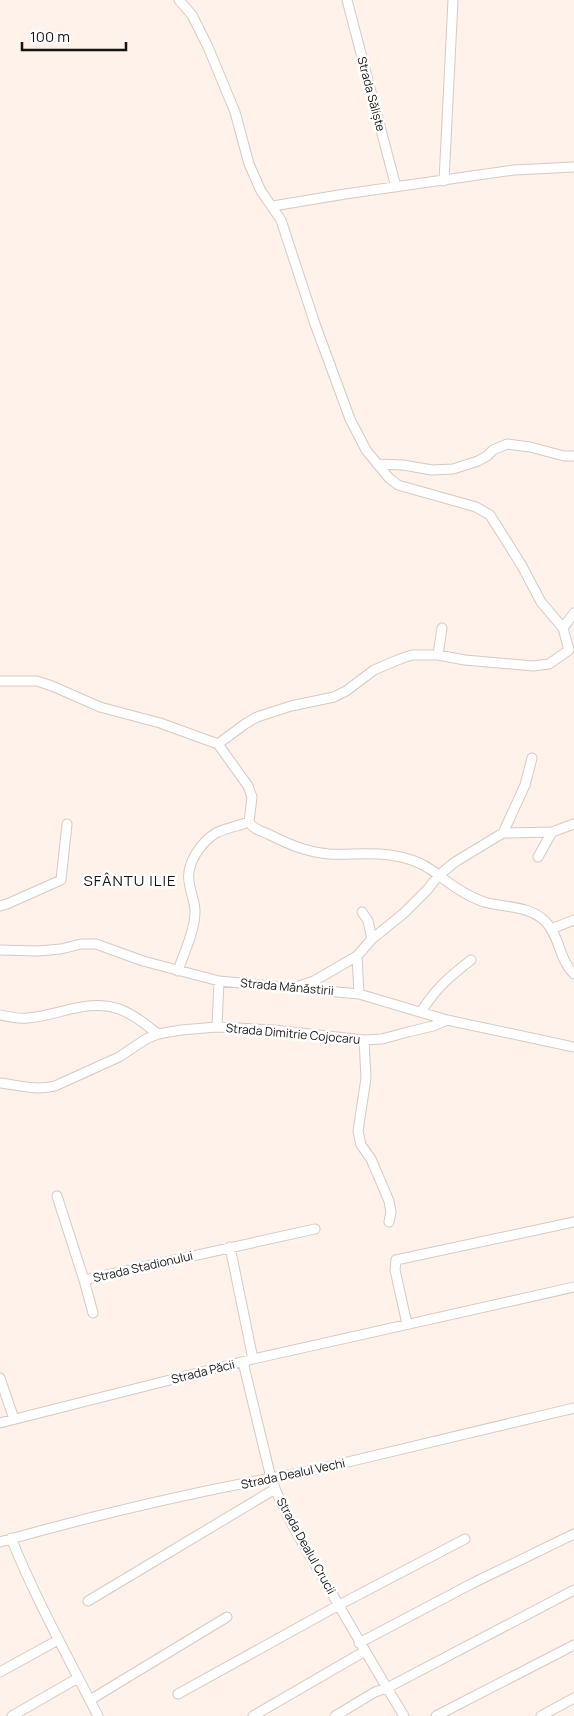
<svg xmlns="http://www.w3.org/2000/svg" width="574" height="1716" font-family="Manrope,sans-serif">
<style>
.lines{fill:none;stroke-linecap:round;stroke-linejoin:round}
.minor-casing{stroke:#d5cac3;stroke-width:11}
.minor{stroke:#fff;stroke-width:9}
.labels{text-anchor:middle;stroke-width:5;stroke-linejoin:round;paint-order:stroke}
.street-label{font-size:12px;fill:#161310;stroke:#fff}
.quarter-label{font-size:15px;letter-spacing:1px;fill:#161310;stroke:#fff}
</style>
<rect width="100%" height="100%" fill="#fef2ea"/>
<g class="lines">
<!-- minor casing -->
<g class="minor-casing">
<path id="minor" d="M179,0L192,15L208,47L235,112L249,164L261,191L281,220L315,324L350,419L366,450L389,478L398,485L476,507L490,515L522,566L541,602L563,628
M347,0L396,187
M444,181L453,0
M273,206L345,194L514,170L574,167
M377,464L403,465L432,470L453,469L478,461L487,456L493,450L507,444L530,447L564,456H574
M569,650L563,628L574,613
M438,655L442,628
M0,681H37L52,686L100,707L160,723L218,744L248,786L252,797L249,822
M218,744L245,724L257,717L291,706L334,697L346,691L374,670L400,659L412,655H438L465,660L533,666L549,664L569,650
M503,833L525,785L532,758
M538,857L552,832
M0,906L7,904L61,880L67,824
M362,912L368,921L372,939
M551,929L574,920
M0,950L38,951L61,949L81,944H96L143,961L219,981L359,994L447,1020L574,1047
M357,956L359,994
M178,971C184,952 195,931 195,911C195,901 190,892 189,881C186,864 201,842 216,833C226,828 238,826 249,822C253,829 261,831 268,834C288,844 306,852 329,854C349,855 370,852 390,855C404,857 421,862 433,871C449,883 464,895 484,902C505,908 528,905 545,921C560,936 559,960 574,974
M299,986L314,981L357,956L372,939L404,913L428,889L438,876L455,862L503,833L552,832L574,824
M421,1012C436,988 449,977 471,960
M0,1015C9,1017 18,1019 27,1018C58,1016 87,998 119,1009C134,1014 146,1025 158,1034
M217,1027L219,981
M364,1040L366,1078L358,1131L361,1145L371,1159L389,1201L391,1212L389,1222
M0,1083C18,1085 37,1091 55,1086L119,1057L146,1039L158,1034L181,1030L217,1027L274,1030L364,1040L382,1039L408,1032L433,1026L447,1020
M57,1196L84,1280L93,1313
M230,1247L253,1359
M84,1280L315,1229
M407,1324L395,1270L396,1260L574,1222
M243,1362L271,1478C284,1514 305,1547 324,1580C351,1626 376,1671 404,1716
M0,1378L14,1419
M0,1423L253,1359L574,1287
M11,1538C36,1600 68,1657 98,1716
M0,1542C102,1513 206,1489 310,1471L574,1408
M88,1601L275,1489
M359,1643L473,1583L574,1534
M0,1672L58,1640
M178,1694L339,1605L465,1539
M90,1700L227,1617
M12,1716L78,1678
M253,1716L365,1651
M335,1716L375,1692L387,1688L574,1590
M436,1716L574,1645
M541,1716L574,1698"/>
</g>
<!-- minor -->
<use href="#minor" class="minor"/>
</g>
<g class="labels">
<!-- street labels -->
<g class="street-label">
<text transform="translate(371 94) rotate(75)" y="4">Strada Săliște</text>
<text transform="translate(287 987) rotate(5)" y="4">Strada Mănăstirii</text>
<text transform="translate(293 1034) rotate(5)" y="4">Strada Dimitrie Cojocaru</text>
<text transform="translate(143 1267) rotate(-13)" y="4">Strada Stadionului</text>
<text transform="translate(203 1372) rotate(-14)" y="4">Strada Păcii</text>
<text transform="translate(293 1474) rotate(-12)" y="4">Strada Dealul Vechi</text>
<text transform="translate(306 1546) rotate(61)" y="4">Strada Dealul Crucii</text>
</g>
<!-- quarter labels -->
<g class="quarter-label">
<text x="130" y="886">SFÂNTU ILIE</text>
</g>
</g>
<!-- scale -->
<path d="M22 42v8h104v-8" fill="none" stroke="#161310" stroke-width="2.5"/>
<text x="30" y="42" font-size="15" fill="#161310" stroke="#ffffff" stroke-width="4" paint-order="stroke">100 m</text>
</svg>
